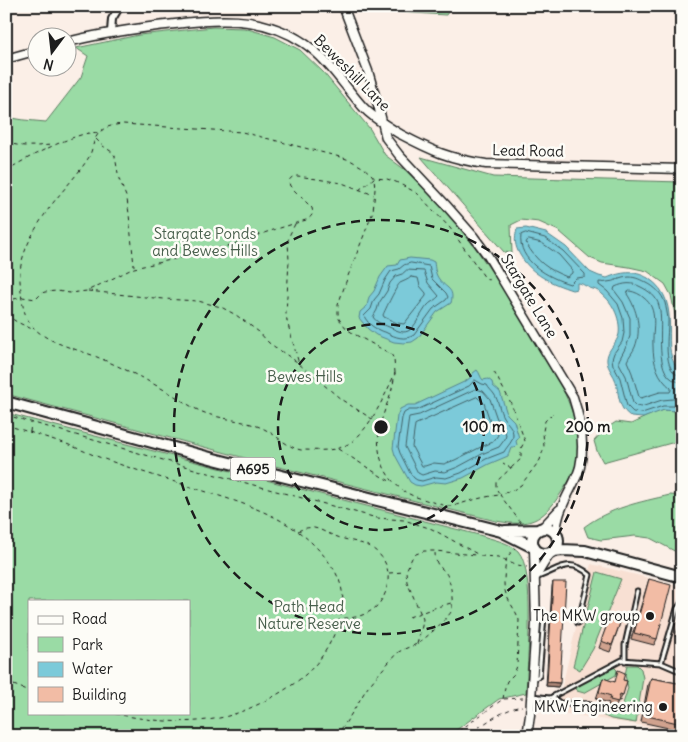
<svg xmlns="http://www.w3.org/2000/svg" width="688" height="742" font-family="Delius,sans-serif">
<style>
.built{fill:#f8e0d3}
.green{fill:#9adba5;stroke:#5b7c60;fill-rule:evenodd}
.water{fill:#7ccad9;stroke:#56848d}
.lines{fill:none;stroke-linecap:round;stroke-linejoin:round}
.shore{stroke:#426268;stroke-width:1}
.service-casing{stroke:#1c1c1c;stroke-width:7}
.minor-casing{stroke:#1c1c1c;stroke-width:10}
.tertiary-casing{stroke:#1c1c1c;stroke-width:11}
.primary-casing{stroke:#1c1c1c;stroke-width:14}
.path{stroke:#1c1c1c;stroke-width:1;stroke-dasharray:4 4;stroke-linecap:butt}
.service{stroke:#fdfcf7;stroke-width:3}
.minor{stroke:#fdfcf7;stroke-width:6}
.tertiary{stroke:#fdfcf7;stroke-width:8}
.primary{stroke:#fdfcf7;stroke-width:10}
.wall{fill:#d0a28e;stroke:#1c1c1c}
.shaded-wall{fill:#a98474;stroke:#1c1c1c}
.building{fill:#f2bca5;stroke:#1c1c1c}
.ring{fill:none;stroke:#1c1c1c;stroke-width:2.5;stroke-dasharray:9 6}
.poi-dot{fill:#1c1c1c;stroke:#fdfcf7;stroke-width:2}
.labels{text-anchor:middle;stroke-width:5;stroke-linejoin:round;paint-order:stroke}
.shield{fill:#fdfcf7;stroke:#605f5e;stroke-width:1}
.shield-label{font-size:14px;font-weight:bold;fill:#1c1c1c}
.street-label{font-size:15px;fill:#1c1c1c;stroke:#fdfcf7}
.park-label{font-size:15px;fill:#485f4c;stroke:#fdfcf7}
.poi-label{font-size:15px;fill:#1c1c1c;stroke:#fdfcf7;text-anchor:end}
.centre{fill:#1c1c1c;stroke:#fdfcf7;stroke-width:2.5}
.ring-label{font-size:15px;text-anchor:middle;font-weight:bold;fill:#1c1c1c;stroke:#fdfcf7;stroke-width:5;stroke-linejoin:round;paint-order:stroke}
</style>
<rect width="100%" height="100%" fill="#fbefe7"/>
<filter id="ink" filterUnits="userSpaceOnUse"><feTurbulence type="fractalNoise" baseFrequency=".02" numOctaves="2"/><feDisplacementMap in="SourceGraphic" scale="10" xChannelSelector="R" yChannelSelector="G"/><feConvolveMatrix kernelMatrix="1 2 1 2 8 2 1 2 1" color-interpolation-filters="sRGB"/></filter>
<g filter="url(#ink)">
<!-- built -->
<path class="built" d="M591,564L682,586V735L638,725L556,712Z"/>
<!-- green -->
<path class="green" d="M369,6H452L446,15L398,12Z
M213,27L244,28L275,37L300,50L323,72L370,129L385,155L404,169L429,193L448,214L475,247L505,292L563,390C575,414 584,447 573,473C570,480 565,487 561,493C542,522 529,527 496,521L271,465L6,394V117L24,120L46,122L81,77L88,56L76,48L139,35Z
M421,157L493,177L682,182V348L671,295L665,284L647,271L629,267L602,263L590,258L559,231L539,222L521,220L511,225L512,253L504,252Z
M682,408V440L603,462L597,451L594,441L604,430L616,422L631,424L654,413L664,410L676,411Z
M6,413L479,535C491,539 509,542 518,551C536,571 527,665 526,693L499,699L448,736H6ZM29,601H189V713H29Z
M670,495L682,496V555L650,538L635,536L601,540L588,537L584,527C609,508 640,502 670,495Z
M597,572L621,579L593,649L580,670L573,666Z
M627,665H637L641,669L643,678L636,723L611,719L600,714L622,707L628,688L625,675Z
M613,666L617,670L616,675L584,693L577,691L576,686Z"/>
<!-- water -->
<path class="water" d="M526,228L546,233L566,247L590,272L599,276L607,278C621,272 634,270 648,278C688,304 654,352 682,372L681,384L682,408L676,411L664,410L643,418L631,417C629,415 625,412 623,409C618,401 618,388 615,379C612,372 606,366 607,358C608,349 617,343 619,334C621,318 612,300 598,291C595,289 591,289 588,287C583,285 582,283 577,283V289L572,290C551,283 532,275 520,255C515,246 514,240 517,229Z
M410,258L430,260L434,262C435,268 435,274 439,279C446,289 455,288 451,303L437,312L418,338L412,342L404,343L394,342L376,335L368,329L359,318L360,312L367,306L369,297L374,291L380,277L388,266L397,265L400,260Z
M477,370C480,373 480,377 483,380L488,379L492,382L493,386L500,392L507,414L514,421L519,438L516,441L517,445L514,448H511L508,456L489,464L463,478L446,483L436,482L421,486L415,485L410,482L406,475L395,455L393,448L397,416L400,409L408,405H415L466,381L471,377L473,373Z"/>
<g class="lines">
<!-- shore -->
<path class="shore" d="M526,233L545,238L563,251L585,274V277L576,278L570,284C549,278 517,261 521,235Z
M529,240L542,243L559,255L572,270V273L567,277C547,269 537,262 526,243L527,241Z
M411,263L429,266L432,279L446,293L448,297L446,300L433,309L414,335C405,341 395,337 387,333C384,331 382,332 379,330C372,327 367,322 364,316L371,309L374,300L379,294L385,280L391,271L399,269L404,265Z
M407,270L424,271L428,283L439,296C436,300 430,302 427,306C422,312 414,329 408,331C402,334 394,329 389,327C382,324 377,323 373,317L377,310L379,303L387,291L390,283L396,276L402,274Z
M411,277L418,278L420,286L426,293V296L404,324L397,323L384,317L383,315C385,310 397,285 400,283C404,281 408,280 411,277Z
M630,291C635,292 640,294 644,298C659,309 652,330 653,346C653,363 658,378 671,388V390L670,392H660L641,398L639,397L632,373L627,361C629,356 633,352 635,347C642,329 637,309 627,294L628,292Z
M682,376C660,374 669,331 668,318C667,313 666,307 665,303C662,294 655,287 647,283C641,280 636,277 629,277C621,277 614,282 607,282C604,283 602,282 599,282V285L607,291L618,304L623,318L624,333L622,342L614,353L612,359L613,365L620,378L627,406L633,412L642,413L663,406H675L682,404
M475,380L482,384L487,385C489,389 492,391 494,394C499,401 499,410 503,417C507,423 513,427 513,435C513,442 507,446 504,452L486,459L461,473L446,478L436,477L422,481L417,480L414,478L410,473L400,453L398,447L402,418L404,413L409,410H417L469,386Z
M682,382C650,381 665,325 659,306C657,297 649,291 641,287C632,282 624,283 615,287L614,290L623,302L630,318V336L627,345L619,360V363L626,376L633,403L636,406L641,407L662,400L673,399L682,398
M476,389L483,391L490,399L497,419L504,428L506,435L505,439L499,447L484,453L458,467L445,472L435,471L422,475L418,473L405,447L409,417L419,415Z
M477,397L484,403L490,421L497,431L498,435L493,442L481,447L455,460L444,464L434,463L425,466H422L412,447L415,425Z"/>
<!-- service casing -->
<g class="service-casing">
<path id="service" d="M538,577C560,569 569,557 590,575L578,623
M625,661V645L637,591
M661,663L677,609L682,602
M533,679L539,676L544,617L538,612
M531,696L550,698L622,660L661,663L682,672
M552,697L560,703L589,704"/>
</g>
<!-- minor casing -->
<g class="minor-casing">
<path id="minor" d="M111,32L112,19L120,6"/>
</g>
<!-- tertiary casing -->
<g class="tertiary-casing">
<path id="tertiary" d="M343,6L368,71L379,109L386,138L399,155L445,204L474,237L488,256L573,397C580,418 585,444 580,467C576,482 566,495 561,510C558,517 557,525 555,533
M68,42C97,34 127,30 157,26C209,20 258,12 304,43C329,60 344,86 363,107C374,119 387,126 400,134C432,151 450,159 486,164L682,169
M6,59L38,50
M542,528L559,510
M535,578L544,563L550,554
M527,736L530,715L536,623L534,549"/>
</g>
<!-- primary casing -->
<g class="primary-casing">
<path id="primary" d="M6,402L214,459L501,531L533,547
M532 541a13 13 0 1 1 26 0a13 13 0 1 1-26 0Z
M505,531L538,530
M554,551L562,550L585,551L682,577"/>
</g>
<!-- path -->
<path class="path" d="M96,139L103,146L112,152L115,156L119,179L127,199L129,214L134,266
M6,142C22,148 36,146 52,145
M6,162L10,167
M6,171C20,161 83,128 98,133
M359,190L374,178L387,179L396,182L417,193L450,228L485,278L488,280L493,279
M295,224L290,234L288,241L289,261L286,314L287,321L299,364L342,400L380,424
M88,291L164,299L198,301L221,307L236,315L259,332L269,343L297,362
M6,301L22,297L36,299L42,293L45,292L57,291L70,293L87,291L134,268L198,254L231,245L267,232L306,220C311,217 314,215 312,208L290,186C287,179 292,176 298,176L342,183L374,195
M6,315L17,322L34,330
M494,372L510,401L525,441L521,448V459L511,468
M395,373L394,359L391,354L354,334L347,329L339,319L338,313V305L348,276L373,212L375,189L374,178L372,175L364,168L350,160L340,157L242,132L123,124C114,125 105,126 99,133C93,139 93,149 89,157C81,170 71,181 61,193C45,212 26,240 21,265C19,274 20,282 21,291C22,301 23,311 28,320C40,342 75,348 97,357C121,367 145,379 168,392C179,398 189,406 200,411C220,420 242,419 262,428C276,434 286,447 301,450C315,450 331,452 344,446C366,438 386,394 395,373C394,379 393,386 391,392C387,405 381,418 379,432C375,463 392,492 423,499C429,501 447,507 452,506C456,506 460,503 463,503C476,499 488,496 500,495L496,488V482L511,468L503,463
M6,415L205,472L377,518L404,520L432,529L479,555
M6,425C26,431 45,437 64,443C80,449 97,457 113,462C144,473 176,482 207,492C245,504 285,516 314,545C340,571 351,594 336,630C331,642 324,655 315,665C296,687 256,708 228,716C190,726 149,721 112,713
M30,432L31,423
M338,449L384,478L392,482
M521,523L500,495L515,489L521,485L540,460L544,447L543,431L545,421L553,413
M298,531C314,523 320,531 335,536C349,542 366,541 378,553C386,561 389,570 388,581C387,587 386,594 382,599C375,613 356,619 342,618
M480,556L499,557L513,564L527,567
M389,573L405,572
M409,617L437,607L451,603
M417,644L422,626L423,619L407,582L406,571L412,558L416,554L424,551H435L476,555
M6,682L29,691
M503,699L505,687L507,681L514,674L517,666L519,620C516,610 509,603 506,594C502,584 505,571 506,560L508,556L515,548
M336,736C347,722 355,708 364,693C373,679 385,667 396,654C402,649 410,647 417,644C425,639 446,620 451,612C454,605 451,584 448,577C443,565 435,570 435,551
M452,736L503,699L523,698
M465,736C482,726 503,709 522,706"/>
<!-- service -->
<use href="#service" class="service"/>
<!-- minor -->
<use href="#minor" class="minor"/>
<!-- tertiary -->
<use href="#tertiary" class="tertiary"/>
<!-- primary -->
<use href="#primary" class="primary"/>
</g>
<!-- wall -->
<path class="wall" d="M649,579L657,639L654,645L631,639Z
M553,582L558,687L546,686L552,586Z
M682,617V638L675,636Z
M609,619L620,623L610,652L599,648Z
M603,678L614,682L623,680L627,681L620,701L618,700L615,709L608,706L609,703L596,699Z
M651,678L682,684V731L641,722L648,684Z"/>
<!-- shaded-wall -->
<path class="shaded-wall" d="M547,682L560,683L558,687L546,686Z"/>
<!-- building -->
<path class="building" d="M649,579L671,585L657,639L634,633Z
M553,582H566L560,683L547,682Z
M682,618V630L678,629Z
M609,619L620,623L612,645L601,641Z
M618,670L625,673L623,680L627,681L623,695L620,694L618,702L610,700L611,696L599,692L603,678L615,682Z
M651,678L682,684V724L643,715Z
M536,732L580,736H536Z"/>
</g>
<!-- distance rings -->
<g class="ring">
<circle cx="381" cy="427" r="103"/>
<circle cx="381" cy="427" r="207"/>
</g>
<!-- markers -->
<g class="poi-dot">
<circle cx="650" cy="616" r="5"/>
<circle cx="663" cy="707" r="5"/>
</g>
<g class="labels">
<!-- shield labels -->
<rect class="shield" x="230.5" y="457.5" width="45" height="23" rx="4"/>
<g class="shield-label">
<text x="253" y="474">A695</text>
</g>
<!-- street labels -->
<g class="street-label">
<text transform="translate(352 73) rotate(45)" y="5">Beweshill Lane</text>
<text transform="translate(528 151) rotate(1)" y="5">Lead Road</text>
<text transform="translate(529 296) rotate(59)" y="5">Stargate Lane</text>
</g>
<!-- park labels -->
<g class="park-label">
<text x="205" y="239">Stargate Ponds<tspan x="205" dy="17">and Bewes Hills</tspan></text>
<text x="305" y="382">Bewes Hills</text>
<text x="309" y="612">Path Head<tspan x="309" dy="17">Nature Reserve</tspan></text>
</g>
<!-- poi labels -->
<g class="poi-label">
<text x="640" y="621">The MKW group</text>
<text x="653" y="712">MKW Engineering</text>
</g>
</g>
<circle cx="381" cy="427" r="8" class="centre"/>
<g class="ring-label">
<text x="484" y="432">100 m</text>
<text x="588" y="432">200 m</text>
</g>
<!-- margin -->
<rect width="688" height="742" fill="none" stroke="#fdfcf7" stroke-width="25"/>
<rect x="12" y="12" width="663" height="717" fill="none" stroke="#1c1c1c" stroke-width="2" filter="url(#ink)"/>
<!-- legend -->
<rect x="28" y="600" width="162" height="115" fill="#fdfcf7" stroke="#a3a29f"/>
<rect x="38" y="616" width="25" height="8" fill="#fdfcf7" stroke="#a3a29f"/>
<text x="72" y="624" font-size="15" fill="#1c1c1c">Road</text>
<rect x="38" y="637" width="25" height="15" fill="#9adba5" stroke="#a3a29f"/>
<text x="72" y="650" font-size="15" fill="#1c1c1c">Park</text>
<rect x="38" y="662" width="25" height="15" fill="#7ccad9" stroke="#a3a29f"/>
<text x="72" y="674" font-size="15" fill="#1c1c1c">Water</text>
<rect x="38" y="687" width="25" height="15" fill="#f2bca5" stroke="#a3a29f"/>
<text x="72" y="700" font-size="15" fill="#1c1c1c">Building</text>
<!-- north arrow -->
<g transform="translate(52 52) rotate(195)"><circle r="24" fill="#fdfcf7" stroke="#a3a29f"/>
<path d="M0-4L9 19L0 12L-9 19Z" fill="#1c1c1c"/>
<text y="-8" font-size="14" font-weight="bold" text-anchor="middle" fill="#1c1c1c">N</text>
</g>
</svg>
